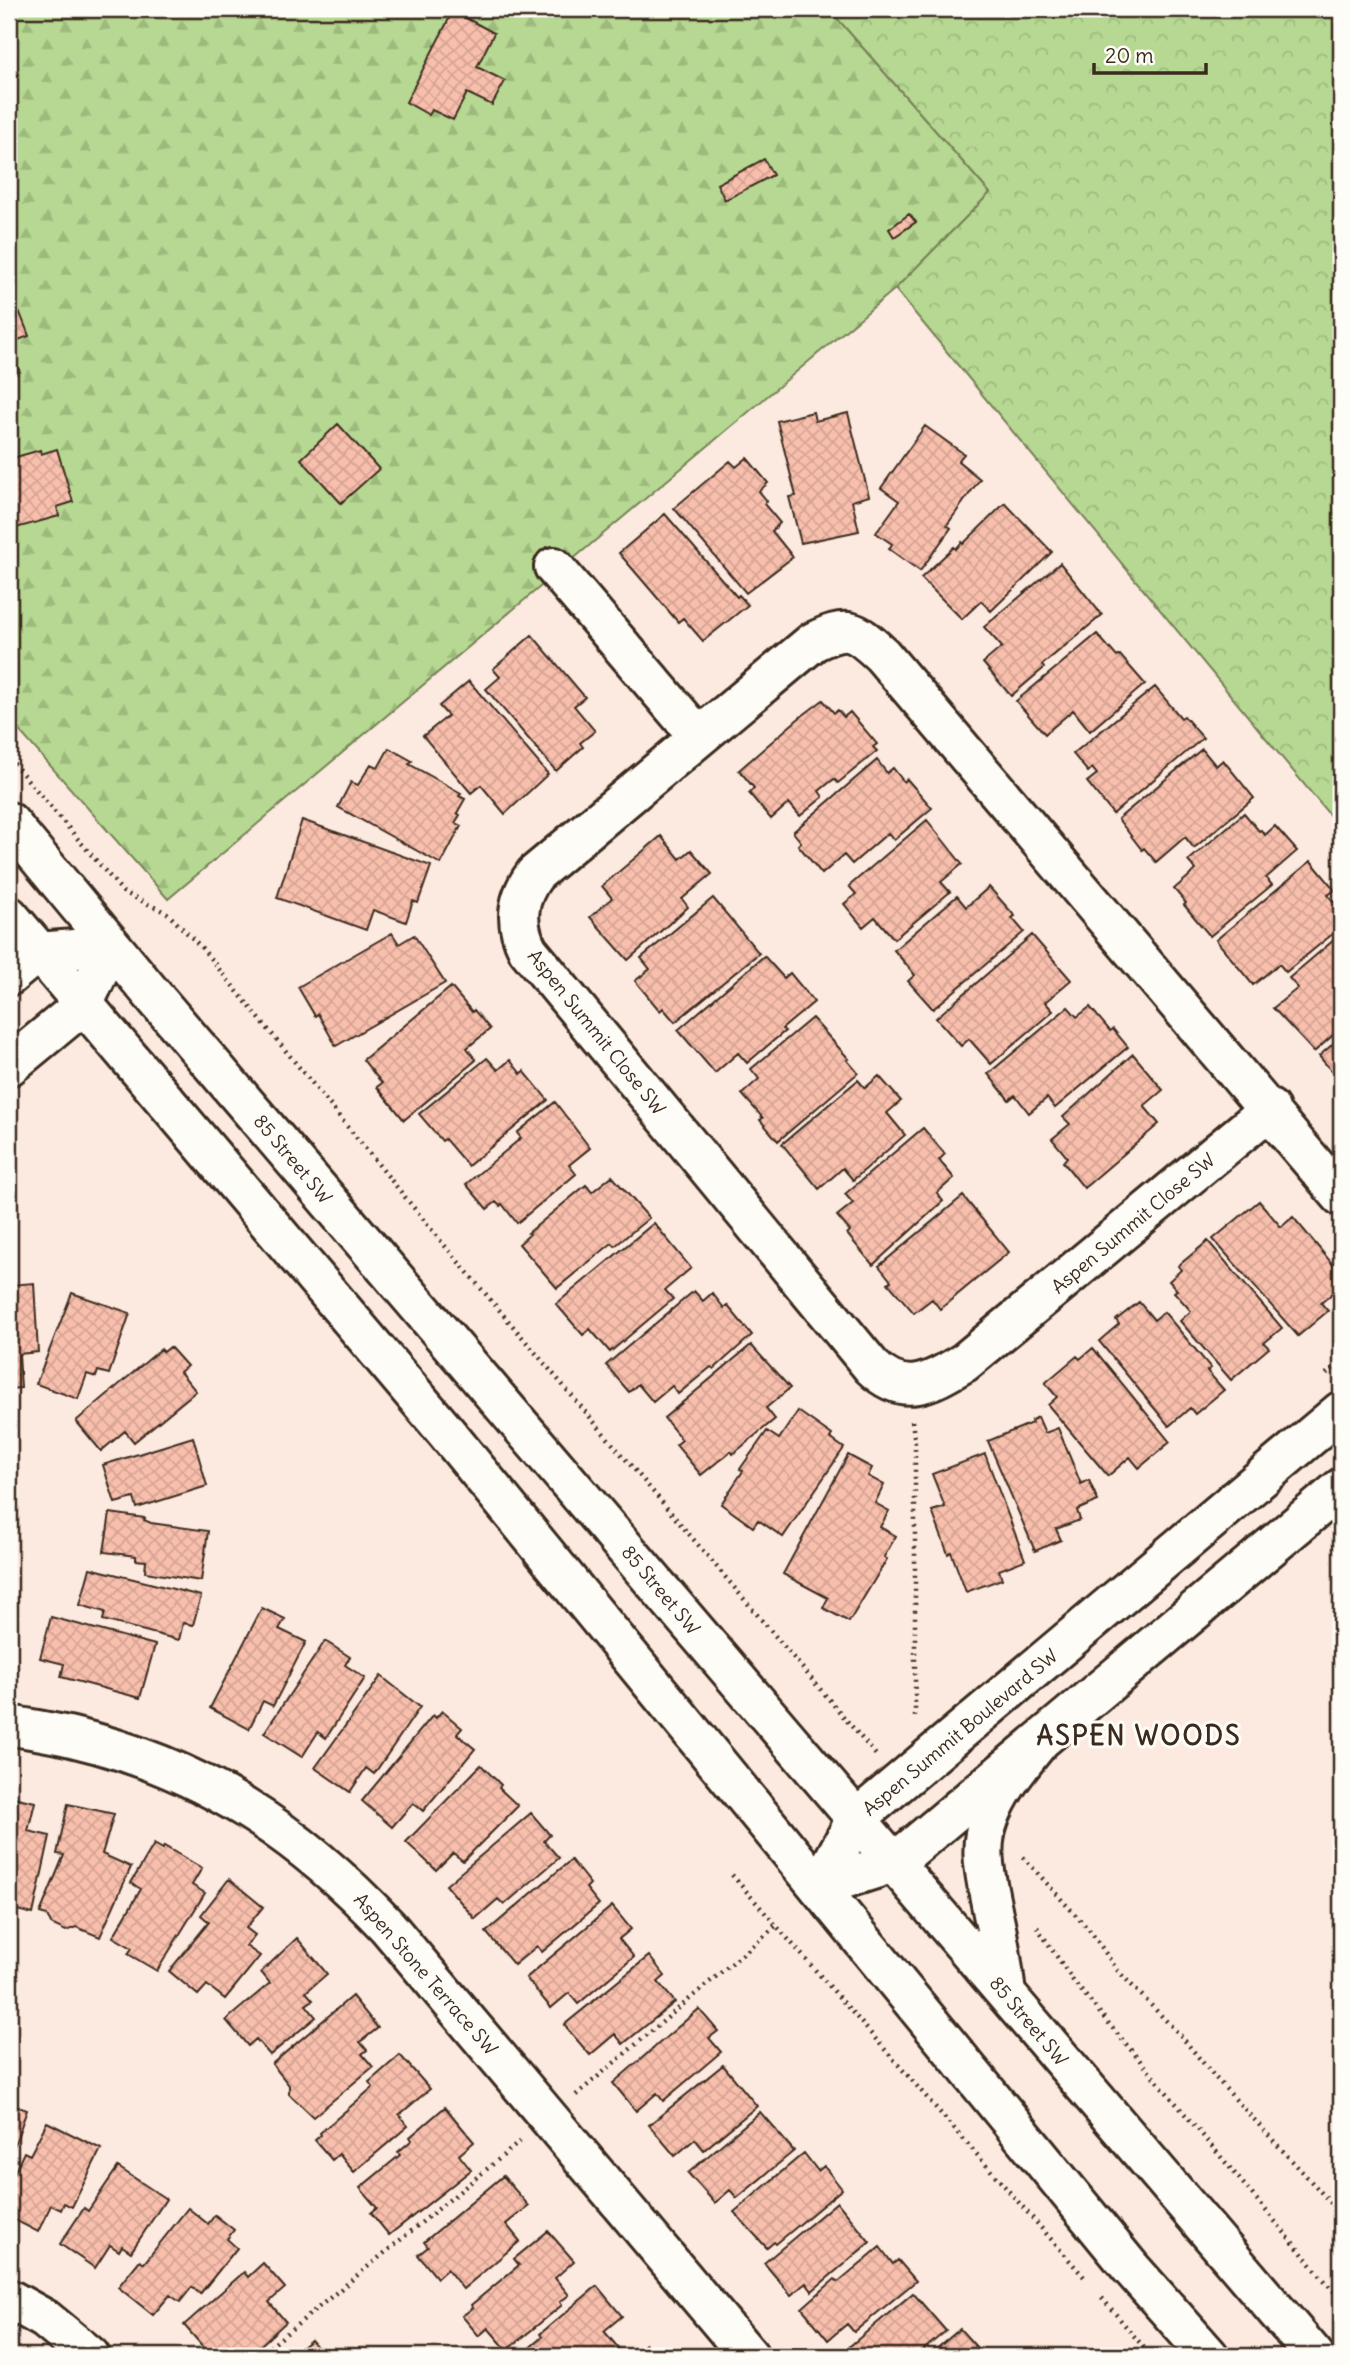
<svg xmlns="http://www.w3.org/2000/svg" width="1350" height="2365" font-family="Delius,sans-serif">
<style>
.forest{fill:url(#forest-firs);stroke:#788158;stroke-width:2}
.park{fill:url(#park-crowns);stroke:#788158;stroke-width:2}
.building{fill:url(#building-cross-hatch);stroke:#3b2a1e;stroke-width:2}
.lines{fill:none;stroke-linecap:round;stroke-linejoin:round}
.minor-casing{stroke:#3b2a1e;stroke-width:44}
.tertiary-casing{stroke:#3b2a1e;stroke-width:44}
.secondary-casing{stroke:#3b2a1e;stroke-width:44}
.path{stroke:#3b2a1e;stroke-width:4.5;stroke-dasharray:2 5;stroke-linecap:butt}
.minor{stroke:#fdfcf7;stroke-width:38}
.tertiary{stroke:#fdfcf7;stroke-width:38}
.secondary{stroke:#fdfcf7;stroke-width:38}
.labels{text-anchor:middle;stroke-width:6;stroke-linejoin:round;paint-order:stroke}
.street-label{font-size:19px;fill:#3b2a1e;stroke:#fdfcf7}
.district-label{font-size:26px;font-weight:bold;letter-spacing:2px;fill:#3b2a1e;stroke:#fdfcf7}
</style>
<defs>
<pattern id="forest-firs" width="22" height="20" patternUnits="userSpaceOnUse" patternTransform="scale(1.75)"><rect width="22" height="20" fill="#b6d892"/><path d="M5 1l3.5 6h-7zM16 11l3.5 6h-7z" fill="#9dba7d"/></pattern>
<pattern id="park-crowns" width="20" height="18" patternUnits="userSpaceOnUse" patternTransform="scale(1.75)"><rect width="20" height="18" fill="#b6d892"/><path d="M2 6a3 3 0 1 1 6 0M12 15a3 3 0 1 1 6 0" fill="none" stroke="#9dba7d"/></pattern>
<pattern id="building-cross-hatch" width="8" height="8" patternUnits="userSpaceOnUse" patternTransform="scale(1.75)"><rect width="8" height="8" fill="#f8bfad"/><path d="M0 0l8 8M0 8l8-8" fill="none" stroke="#d6a494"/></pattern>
</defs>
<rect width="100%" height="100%" fill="#fceae1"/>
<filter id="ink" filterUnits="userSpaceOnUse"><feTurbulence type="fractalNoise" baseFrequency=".0143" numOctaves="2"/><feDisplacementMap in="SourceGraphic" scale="14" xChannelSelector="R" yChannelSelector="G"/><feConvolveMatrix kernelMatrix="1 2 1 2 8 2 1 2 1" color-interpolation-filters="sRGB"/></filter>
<g filter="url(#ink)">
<!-- forest -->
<path class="forest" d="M9,9H829L990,193L895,289L168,899L9,719Z"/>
<!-- park -->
<path class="park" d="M829,9H1341V829L895,289L990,193Z"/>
<!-- building -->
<path class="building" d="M453,11L494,33L477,67L505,81L492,105L467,93L453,120L432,110L429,115L406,102Z
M764,159L773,175L725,200L717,184Z
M909,214L916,222L894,237L889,229Z
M20,313L29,336L13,342L9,331V317Z
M9,350L20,372L9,378Z
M813,412L815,421L848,413L869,496L852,501L859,531L801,543L789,497L796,496L777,421Z
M338,424L379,469L341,503L301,459Z
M925,426L964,454L958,461L980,479L947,525L951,528L920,571L889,549L892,544L876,533L899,501L881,488Z
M57,449L73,502L57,507L59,516L9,530V459L40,450L41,454Z
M747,458L768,483L759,491L767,501L764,504L780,523L772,531L793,557L746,593L674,508L730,461L736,467Z
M1005,503L1052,552L991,611L981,601L962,619L921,578L954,547L956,549L962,542L963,544Z
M665,514L737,597L739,595L748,605L703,641L683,618L678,622L619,553Z
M1060,563L1102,615L1042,665L1044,668L1011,696L983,663L1002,647L984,627Z
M1097,634L1117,657L1120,655L1145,684L1090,731L1073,710L1045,734L1016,701Z
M532,635L585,697L574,706L595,731L580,743L583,747L556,771L486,689L500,677L493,669Z
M469,681L548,774L505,814L481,785L471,793L423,736L448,716L439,706Z
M1155,687L1181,718L1184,716L1203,738L1113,814L1087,782L1097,774L1092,768L1088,772L1073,754Z
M823,700L834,713L838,710L844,717L850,712L877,744L873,747L877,751L838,783L834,779L819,791L823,797L800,816L789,803L771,819L749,793L754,788L739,770L798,719Z
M389,748L412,761L409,764L461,793L459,796L465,799L457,813L460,815L455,823L461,826L441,864L338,807L351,782L358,785L371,764L378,768Z
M1202,749L1216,766L1223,760L1254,798L1194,848L1185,837L1156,862L1144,848L1142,850L1118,819Z
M877,760L887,773L893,768L904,782L907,779L932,808L894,840L888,833L852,864L844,855L822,874L798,845L801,842L793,832Z
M1244,813L1259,831L1261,830L1265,835L1275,826L1297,851L1266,878L1272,885L1210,936L1184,905L1186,903L1174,889L1196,870L1188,861Z
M302,820L431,866L418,903L413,901L406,922L373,910L366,930L277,898Z
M927,820L962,864L941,882L950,892L894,939L875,917L863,927L844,904L856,894L849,886Z
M661,836L680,859L691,850L712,874L682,899L688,907L628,960L590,917L612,898L602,886Z
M1311,861L1335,890L1328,895L1341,911V927L1286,972L1279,964L1253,985L1216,940Z
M989,887L1015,916L1012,918L1024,932L933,1009L908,981L915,975L894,950L957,896L966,907Z
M713,898L759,953L675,1022L663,1008L660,1011L635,981L650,969L641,958Z
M392,933L399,944L414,935L445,983L336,1046L318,1014L315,1016L298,987Z
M1341,934V1028L1314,1052L1273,1008L1298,988L1289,978Z
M1032,935L1071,980L1045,1002L1053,1011L991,1064L969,1039L961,1046L936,1018Z
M764,956L784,978L790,973L814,1002L782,1029L785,1031L747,1063L738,1053L715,1073L678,1030Z
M451,987L472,1012L474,1010L490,1029L467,1048L476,1060L404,1120L377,1087L382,1083L363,1060Z
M1068,1007L1077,1017L1090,1007L1110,1031L1113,1029L1128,1047L1055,1108L1047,1098L1029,1113L1015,1095L1009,1100L988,1074Z
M812,1018L849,1059L847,1060L858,1073L778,1141L760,1120L763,1118L742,1094L759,1079L751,1069Z
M1341,1037V1087L1337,1083L1340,1081L1319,1056Z
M1133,1054L1163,1090L1144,1106L1159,1124L1084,1188L1063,1162L1067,1157L1052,1139L1070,1124L1063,1117Z
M487,1058L498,1070L510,1060L521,1074L524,1071L548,1100L468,1166L445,1139L442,1141L419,1114Z
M879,1076L901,1101L887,1113L905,1135L853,1180L843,1168L819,1189L782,1144L858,1080L865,1088Z
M555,1102L590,1148L569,1165L576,1174L517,1223L502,1204L500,1206L496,1202L487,1209L466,1184L521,1138L517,1133Z
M923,1128L945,1154L939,1160L954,1178L937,1193L943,1201L873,1265L847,1234L850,1231L837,1216L853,1203L845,1194Z
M612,1176L649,1218L615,1246L612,1243L557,1288L519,1244L530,1234L528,1233L586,1185L592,1192Z
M963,1196L1009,1252L940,1309L932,1299L914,1313L888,1283L891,1281L879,1266Z
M1259,1201L1281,1227L1293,1217L1341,1274V1286L1321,1303L1328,1311L1298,1336L1213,1239Z
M654,1223L691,1268L665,1290L673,1299L610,1352L590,1329L583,1335L556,1304Z
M1208,1241L1282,1328L1264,1343L1269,1348L1231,1380L1180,1321L1191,1311L1174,1292L1177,1290L1169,1281L1181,1270L1178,1266Z
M9,1275L10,1285L34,1283L38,1352L19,1354L21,1388L9,1389Z
M694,1291L703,1301L712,1293L724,1308L727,1305L752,1335L714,1369L711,1367L678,1394L672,1386L653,1402L638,1384L629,1392L606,1365Z
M72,1293L130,1313L109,1374L98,1371L96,1377L87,1374L78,1399L36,1384Z
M1139,1302L1154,1320L1164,1312L1211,1368L1207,1371L1224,1390L1195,1414L1190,1408L1169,1426L1099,1341L1119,1324L1116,1320Z
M751,1345L790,1388L766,1408L775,1419L733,1454L731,1451L701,1475L676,1445L682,1440L664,1418Z
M170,1347L187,1366L180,1372L196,1391L134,1442L125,1431L101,1451L76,1421L161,1349L164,1352Z
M1093,1348L1170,1442L1139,1468L1130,1457L1108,1476L1048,1405L1057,1397L1045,1383L1077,1356L1080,1359Z
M798,1411L832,1435L830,1438L844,1448L783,1537L758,1520L753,1527L721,1504L743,1471L740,1469L767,1431L779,1439Z
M1038,1417L1045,1433L1058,1428L1081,1484L1089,1480L1098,1501L1077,1510L1080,1520L1056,1529L1061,1540L1035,1551L988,1441L1032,1423L1031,1421Z
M193,1437L207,1486L137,1508L134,1498L115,1503L103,1465Z
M985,1454L1025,1560L999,1570L1002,1579L966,1592L951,1552L948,1554L932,1511L945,1507L932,1474Z
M848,1455L872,1468L868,1476L884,1485L875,1503L889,1511L880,1527L896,1536L884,1557L887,1559L849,1622L823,1608L828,1598L783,1574Z
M110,1513L145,1518L144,1520L151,1523L208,1531L201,1581L145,1572L146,1561L136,1560V1556L104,1552Z
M90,1568L201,1596L193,1625L183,1623L179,1640L103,1620L105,1612L80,1605Z
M262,1608L285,1619L279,1629L306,1642L273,1706L263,1701L249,1729L210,1708Z
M51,1617L155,1645L140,1698L61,1677L64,1664L40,1658Z
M325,1641L350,1657L345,1665L365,1678L326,1738L318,1732L302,1757L264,1733Z
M381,1676L420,1707L374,1774L366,1768L350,1792L315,1768Z
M442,1711L462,1728L457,1734L475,1749L423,1811L413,1803L392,1827L362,1801L433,1715L436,1718Z
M481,1765L501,1785L499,1788L518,1806L463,1861L453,1853L436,1870L406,1842Z
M9,1796L35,1802L28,1831L50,1836L33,1914L9,1908Z
M68,1804L114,1814L102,1854L131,1867L100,1937L76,1927L66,1931L51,1924L47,1915L40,1913L64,1855L57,1854Z
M531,1813L550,1835L544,1841L559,1858L504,1905L498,1899L475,1919L446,1885Z
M154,1844L163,1849L164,1846L202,1868L192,1885L205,1893L157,1971L128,1954L132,1948L113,1937L141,1889L131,1883Z
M571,1860L590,1884L586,1888L599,1904L542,1952L537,1946L514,1965L486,1932Z
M229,1879L263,1907L246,1928L255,1935L246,1946L260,1956L225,1999L207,1985L198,1995L169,1971L209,1922L201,1915Z
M612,1906L631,1929L619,1939L634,1957L578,2004L569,1993L551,2008L526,1978Z
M297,1938L327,1974L306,1992L313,2000L306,2005L316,2017L270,2055L256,2039L248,2046L226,2020L270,1983L261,1972Z
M649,1956L665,1976L658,1982L675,2002L623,2044L615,2034L590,2055L564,2025Z
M352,1996L378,2028L360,2042L367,2050L362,2054L373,2067L313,2117L289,2094V2085L272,2064Z
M699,2009L718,2031L709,2038L721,2052L663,2101L657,2093L636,2111L613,2083Z
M400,2055L430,2089L399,2115L408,2126L354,2172L339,2154L332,2160L315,2140L321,2135L320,2133L373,2087L369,2082Z
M723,2065L757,2106L704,2150L695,2139L675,2156L649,2125Z
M9,2103L27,2110L9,2160Z
M445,2107L474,2142L459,2155L471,2170L389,2235L371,2213L377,2208L360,2188L400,2155L398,2152L412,2140L410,2137Z
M760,2112L794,2151L737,2198L730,2190L715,2203L688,2173Z
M47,2122L101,2149L72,2207L64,2203L61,2210L51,2205L38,2232L9,2217V2184L24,2152L30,2155Z
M804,2153L818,2171L824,2166L842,2189L776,2244L774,2242L767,2248L734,2212Z
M118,2167L166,2199L131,2252L122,2246L119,2251L110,2245L95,2268L60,2244L84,2208L88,2211Z
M503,2176L529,2206L506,2224L520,2241L463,2289L447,2269L437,2278L418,2255L428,2247L424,2242Z
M837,2202L870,2242L812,2291L806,2283L791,2295L764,2263Z
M188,2208L208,2224L215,2215L234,2230L227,2239L237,2248L200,2294L192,2287L180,2302L170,2295L153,2315L118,2287L140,2260L144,2263Z
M548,2231L574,2261L555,2278L569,2295L560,2302L562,2305L507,2350L488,2328L479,2336L462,2316L473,2308L471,2305L519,2265L514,2259Z
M880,2247L893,2264L898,2260L916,2281L854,2332L847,2324L828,2340L802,2308L835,2279L838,2282Z
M263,2263L285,2288L269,2302L286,2322L249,2356H211L184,2325L244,2272L248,2277Z
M597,2286L622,2316L604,2331L620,2350L613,2356H520L542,2337L540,2334Z
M913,2293L946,2331L916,2356H842L841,2355L850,2346Z
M960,2329L979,2350L975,2354L977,2356H928Z
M311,2340L325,2356H291Z
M645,2344L655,2356H630Z"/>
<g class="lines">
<!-- minor casing -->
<g class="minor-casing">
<path id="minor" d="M554,567L698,736
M9,976L38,952L111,946
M9,1066L83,1005L111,946
M1270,1109L965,1362C931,1382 905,1399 872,1367L528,950C514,923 517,898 535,874L813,642C848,625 854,629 882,655L1341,1196
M9,1725C30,1729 51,1732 72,1737C200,1767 299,1832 388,1927L749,2356
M9,2299L45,2319L90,2356"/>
</g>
<!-- tertiary casing -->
<g class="tertiary-casing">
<path id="tertiary" d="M819,1887L856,1819L1341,1411
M819,1887L894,1863L1341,1488"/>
</g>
<!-- secondary casing -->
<g class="secondary-casing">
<path id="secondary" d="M9,822L151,993L1315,2356
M9,916L446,1432L1130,2267L1209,2356
M1006,1994C1003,1967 999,1940 993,1914C987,1881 977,1851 989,1819C999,1790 1020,1766 1039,1742"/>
</g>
<!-- path -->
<path class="path" d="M9,758L123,892L167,913L201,947L440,1240L876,1755
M1326,1374L1341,1362
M912,1421L915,1444V1720
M1023,1857L1091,1932L1118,1971L1181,2036L1214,2076L1341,2214
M732,1875L1085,2278
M1037,1927L1074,1982L1341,2300
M576,2095L776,1926
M1102,2298L1151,2356
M259,2356L521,2141"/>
<!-- minor -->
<use href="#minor" class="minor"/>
<!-- tertiary -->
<use href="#tertiary" class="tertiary"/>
<!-- secondary -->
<use href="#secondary" class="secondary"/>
</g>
</g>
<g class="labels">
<!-- street labels -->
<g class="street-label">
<text transform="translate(597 1032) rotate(51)" y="7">Aspen Summit Close SW</text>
<text transform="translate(293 1159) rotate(50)" y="7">85 Street SW</text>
<text transform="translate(1133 1223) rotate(-40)" y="7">Aspen Summit Close SW</text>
<text transform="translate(661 1590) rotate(50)" y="7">85 Street SW</text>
<text transform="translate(960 1732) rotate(-40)" y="7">Aspen Summit Boulevard SW</text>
<text transform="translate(426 1974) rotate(49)" y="7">Aspen Stone Terrace SW</text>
<text transform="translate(1029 2021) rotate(50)" y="7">85 Street SW</text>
</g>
<!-- district labels -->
<g class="district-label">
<text x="1139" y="1745">ASPEN WOODS</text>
</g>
</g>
<!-- margin -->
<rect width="1350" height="2365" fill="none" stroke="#fdfcf7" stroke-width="35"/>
<rect x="18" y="18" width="1315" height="2330" fill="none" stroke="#3b2a1e" stroke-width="2.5" filter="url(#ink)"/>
<!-- scale -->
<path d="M1094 63v10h112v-10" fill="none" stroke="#3b2a1e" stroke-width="3.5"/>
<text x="1105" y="63" font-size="21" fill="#3b2a1e" stroke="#fdfcf7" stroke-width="5" paint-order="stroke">20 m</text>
</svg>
